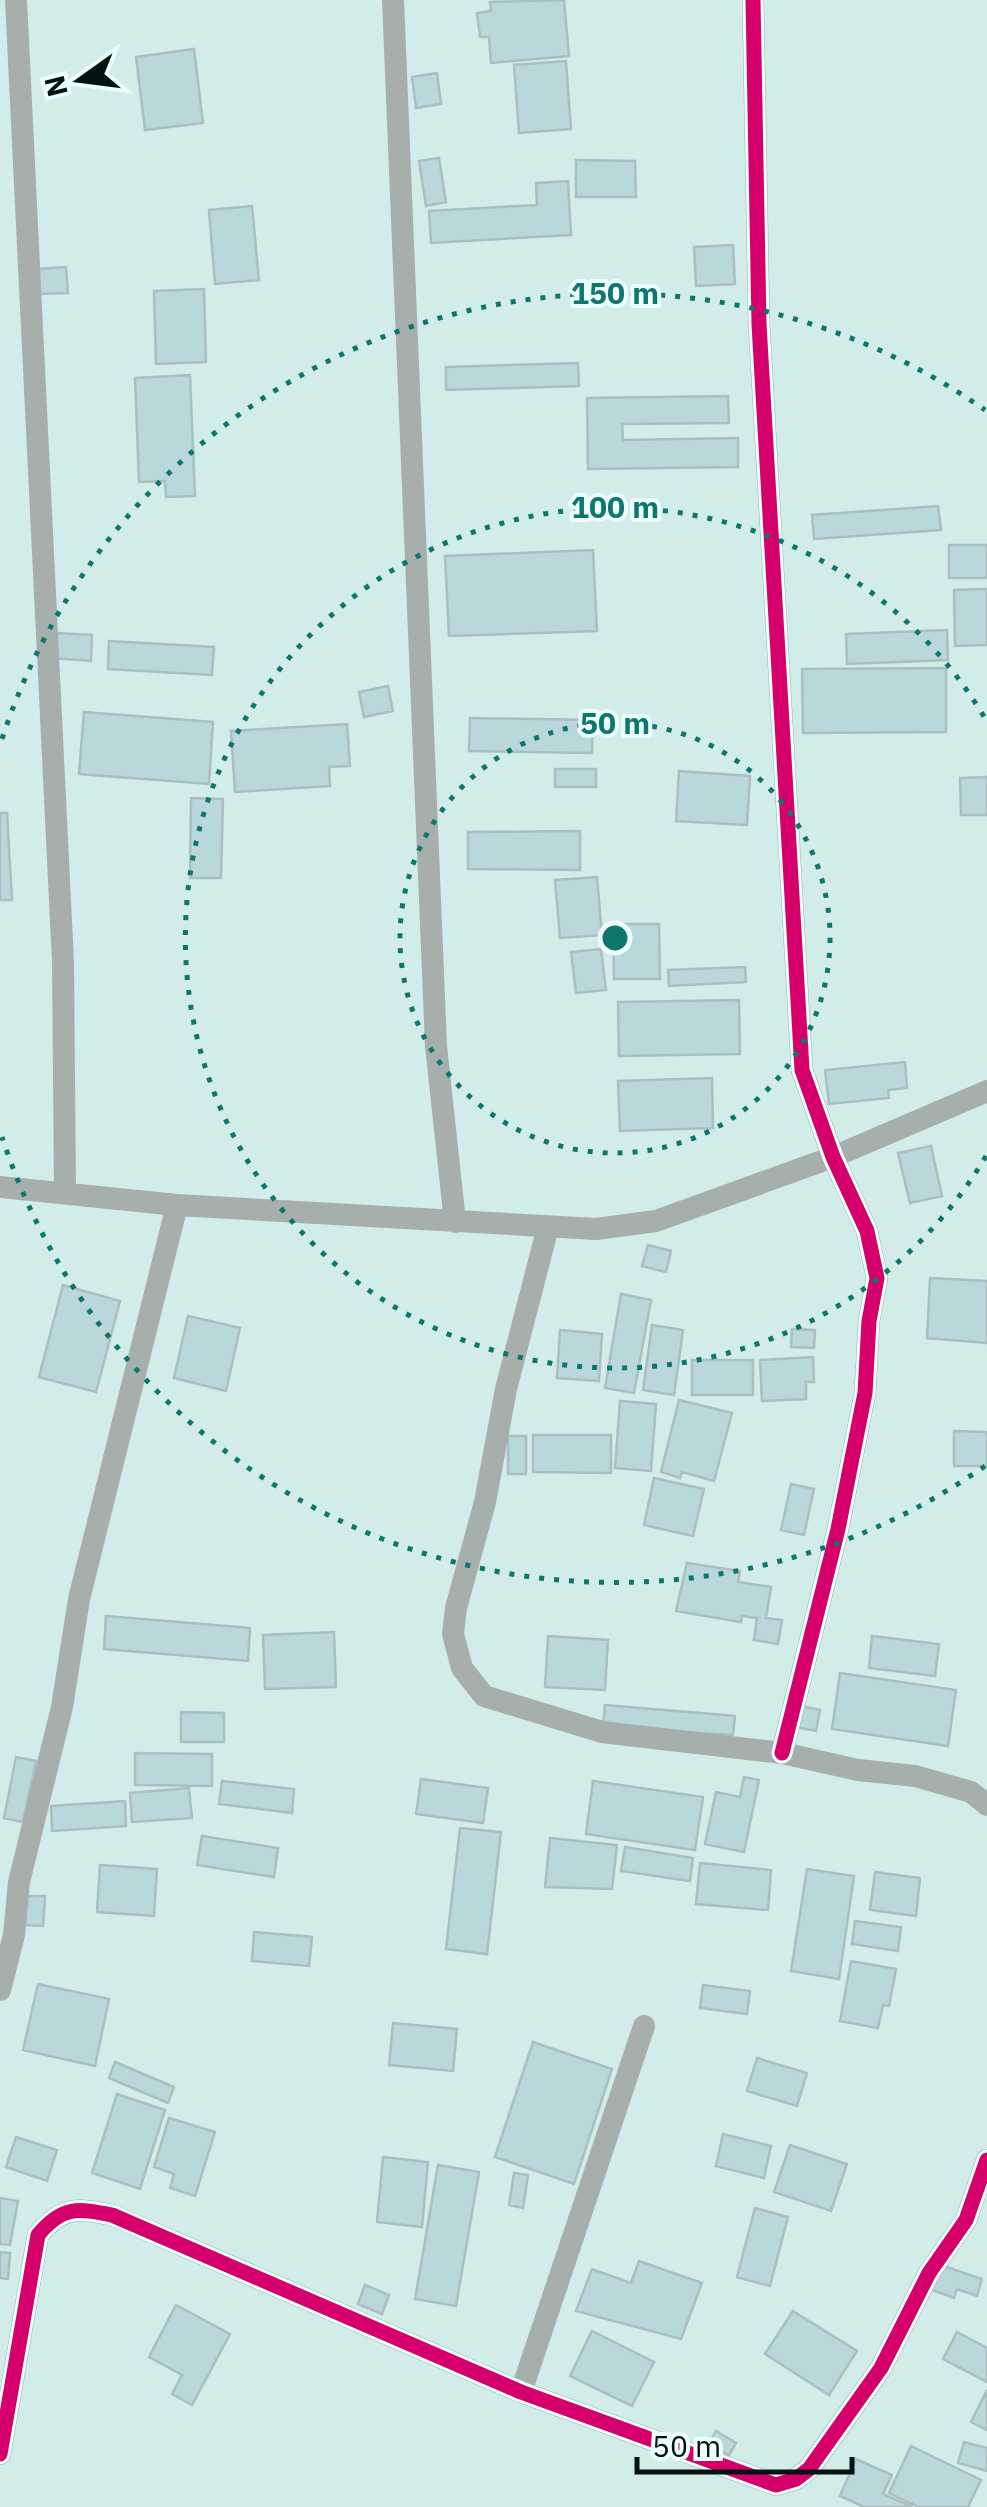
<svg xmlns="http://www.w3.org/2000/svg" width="987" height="2507" font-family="'IBM Plex Sans',sans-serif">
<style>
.building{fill:#bad7dc;stroke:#abbec0;stroke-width:2.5}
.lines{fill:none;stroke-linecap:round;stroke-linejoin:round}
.minor{stroke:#a7afac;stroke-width:22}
.cycleway-casing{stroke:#ebfefc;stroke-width:21}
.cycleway{stroke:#d6006c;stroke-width:15}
.ring{fill:none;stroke:#0f766e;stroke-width:5;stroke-dasharray:5 10}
.centre{fill:#0f766e;stroke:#ebfefc;stroke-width:5}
.ring-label{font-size:30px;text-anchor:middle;font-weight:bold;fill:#0f766e;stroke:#ebfefc;stroke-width:8;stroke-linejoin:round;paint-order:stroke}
</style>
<rect width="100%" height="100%" fill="#d2ecea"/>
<!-- building -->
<path class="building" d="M564,0L569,56L491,63L489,37H480L477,13L491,11L490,2Z
M194,49L203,123L145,130L136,57Z
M566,61L571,129L519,133L514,65Z
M437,73L441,104L416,108L412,77Z
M439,158L446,202L426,206L419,161Z
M576,160L635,161L636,197H576Z
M568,181L571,235L431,243L429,211L537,205L536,183Z
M252,206L259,280L215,284L209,210Z
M733,245L735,284L696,286L694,247Z
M66,267L68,293L38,294L37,269Z
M204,289L206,362L156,364L154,291Z
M578,363L579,386L446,390V367Z
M190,375L195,496L166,497L165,481L139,482L135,378Z
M728,396L729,423L622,424L623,440L738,438V467L588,469L587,398Z
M938,506L941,530L814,539L812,515Z
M949,545H987V578H949Z
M593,550L597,631L449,636L445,556Z
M987,589V645L955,646L954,590Z
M947,630L948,660L847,664L846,634Z
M55,633L92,635L91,661L53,658Z
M109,641L214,647L212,675L108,669Z
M946,668V732L803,733L802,669Z
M388,686L393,711L364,717L359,692Z
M84,712L213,722L209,784L79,774Z
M470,718L593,720L592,753L469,751Z
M347,724L350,766L329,767L330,786L235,792L231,731Z
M555,769H596V787H555Z
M679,771L750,776L747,825L676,821Z
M987,777V815H961L960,778Z
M191,798L223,799L221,878H190Z
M0,813H7L12,900H0Z
M580,831V870L468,869V832Z
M597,877L602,935L560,938L555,880Z
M613,924H659L660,979H614Z
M601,949L606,990L576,993L571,952Z
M745,967L746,982L669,986L668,970Z
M739,1000L740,1054L619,1056L618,1002Z
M905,1062L907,1088L888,1090L889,1098L829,1104L825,1070Z
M712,1078L713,1128L620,1131L618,1081Z
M931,1146L942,1196L910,1203L898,1153Z
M648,1245L671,1251L666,1272L642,1266Z
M930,1278L987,1281V1343L927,1338Z
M63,1285L120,1301L96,1392L39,1377Z
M621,1294L651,1300L634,1393L605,1388Z
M188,1316L240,1328L226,1391L174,1378Z
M652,1325L683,1330L674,1395L643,1390Z
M792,1329L815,1330L814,1348L791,1347Z
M560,1330L602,1334L599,1381L557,1378Z
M813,1357L814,1382H806V1399L762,1401L760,1360Z
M692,1360H753V1395H692Z
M679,1400L732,1413L714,1481L682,1472L680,1478L661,1472Z
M620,1401L656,1404L651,1471L615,1468Z
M954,1431L987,1432V1466H954Z
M533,1435H611V1473L533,1472Z
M508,1436H526V1474H508Z
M654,1478L704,1489L693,1536L644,1525Z
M791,1484L814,1489L804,1535L781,1530Z
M687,1563L740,1571L738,1582L771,1587L766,1618L782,1620L778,1644L754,1640L757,1618L742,1616L741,1622L676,1611Z
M106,1616L250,1628L248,1661L104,1649Z
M334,1632L336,1687L265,1689L263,1635Z
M548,1636L608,1640L605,1690L545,1687Z
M872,1636L939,1644L935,1676L869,1668Z
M840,1673L956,1690L948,1746L832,1729Z
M605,1705L735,1716L733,1735L603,1727Z
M801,1706L820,1710L816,1731L796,1727Z
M181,1712L224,1713V1742H181Z
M135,1753L212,1754V1786L135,1785Z
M16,1757L36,1761L23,1822L4,1818Z
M744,1777L759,1780L744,1852L705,1844L716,1792L740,1797Z
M421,1779L488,1788L483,1823L416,1814Z
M222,1781L294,1789L292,1813L219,1804Z
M593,1781L703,1797L695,1850L586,1834Z
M189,1788L192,1818L132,1822L130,1793Z
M125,1801L126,1826L52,1831L51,1806Z
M460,1828L501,1832L487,1954L446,1949Z
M202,1836L278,1848L274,1877L197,1865Z
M550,1838L617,1845L612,1889L545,1887Z
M625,1847L693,1858L690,1881L621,1871Z
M700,1863L771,1870L768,1910L696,1904Z
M100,1865L157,1869L154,1916L97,1912Z
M807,1869L854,1876L839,1979L791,1971Z
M875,1872L920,1878L916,1916L870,1910Z
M27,1896H45L43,1926L25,1925Z
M855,1921L901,1927L898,1951L852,1944Z
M254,1932L312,1937L309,1966L252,1961Z
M851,1961L896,1969L889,2006L883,2005L878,2028L840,2021Z
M38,1984L109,1999L95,2066L23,2050Z
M703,1985L750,1991L747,2014L700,2008Z
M393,2023L457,2029L453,2071L389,2065Z
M533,2042L612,2069L574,2184L495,2157Z
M757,2058L807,2073L797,2106L747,2091Z
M115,2062L174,2087L168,2103L109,2078Z
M117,2094L165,2110L140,2189L92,2173Z
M169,2118L215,2132L195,2196L170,2188L174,2174L154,2167Z
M723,2134L771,2146L764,2178L716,2166Z
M16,2137L57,2150L47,2181L6,2167Z
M790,2145L847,2164L831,2211L774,2192Z
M383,2157L428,2162L422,2227L377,2222Z
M438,2165L479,2172L456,2306L415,2299Z
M514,2173L528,2175L523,2208L509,2205Z
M0,2198L18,2201L10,2245L0,2244Z
M755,2208L788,2217L770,2286L737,2277Z
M0,2252L10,2253L8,2279L0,2278Z
M639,2261L702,2283L681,2339L576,2311L592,2269L631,2283Z
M938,2264L982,2279L977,2296L957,2289L954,2298L929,2289Z
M365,2285L389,2295L382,2314L358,2304Z
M176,2305L230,2334L192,2405L172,2394L182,2375L149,2357Z
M793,2311L857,2351L829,2395L765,2354Z
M592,2331L654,2362L632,2406L570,2376Z
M957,2332L987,2348V2382L943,2359Z
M987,2390V2430L971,2422Z
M716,2431L736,2443L729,2455L709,2444Z
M964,2442L987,2448V2471L958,2463Z
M911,2446L981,2480L968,2507H918L889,2493Z
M856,2459L892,2475L883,2494L912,2507H864L840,2496Z"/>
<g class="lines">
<!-- minor -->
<path class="minor" d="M16,0L63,962L65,1192
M393,0L436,1046L455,1222
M753,0L759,324L802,1070L833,1157L867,1231L877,1278L869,1321L865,1393L838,1529L782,1753
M0,1187L177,1205L596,1229L656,1221L833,1157L987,1091
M548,1227L506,1389L485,1502L456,1608L453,1634L462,1668L484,1696L602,1732L782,1753L858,1770L915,1776L971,1792L987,1805
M0,1990L14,1935L19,1882L62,1707L79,1599L177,1205
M521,2392L644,2026
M0,2454L38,2235C62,2206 77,2208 112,2215L521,2392L776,2485L796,2479L809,2469L881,2368L929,2273L966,2220L987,2160"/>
<!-- cycleway casing -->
<g class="cycleway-casing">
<path id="cycleway" d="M753,0L759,324L802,1070L833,1157L867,1231L877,1278L869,1321L865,1393L838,1529L782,1753
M0,2454L38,2235C62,2206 77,2208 112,2215L521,2392L776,2485L796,2479L809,2469L881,2368L929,2273L966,2220L987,2160"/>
</g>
<!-- cycleway -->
<use href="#cycleway" class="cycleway"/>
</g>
<!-- distance rings -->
<g class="ring">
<circle cx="615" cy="938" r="215"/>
<path d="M986 1156A430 430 0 1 1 986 720"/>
<path d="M985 1466A645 645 0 0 1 2 1137M2 739A645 645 0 0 1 985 410"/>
</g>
<circle cx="615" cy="938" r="15" class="centre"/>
<g class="ring-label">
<text x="615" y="304">150 m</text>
<text x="615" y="518">100 m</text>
<text x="615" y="734">50 m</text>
</g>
<!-- north arrow -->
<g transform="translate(80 80) rotate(256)" stroke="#ebfefc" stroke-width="8" paint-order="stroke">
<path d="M0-8L18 38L0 25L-18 38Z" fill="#031311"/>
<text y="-15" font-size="28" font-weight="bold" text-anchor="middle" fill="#031311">N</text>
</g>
<!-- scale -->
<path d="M637 2457v15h215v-15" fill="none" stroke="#031311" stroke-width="5"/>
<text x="652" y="2457" font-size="30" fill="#031311" stroke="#ebfefc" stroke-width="8" paint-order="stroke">50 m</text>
</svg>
